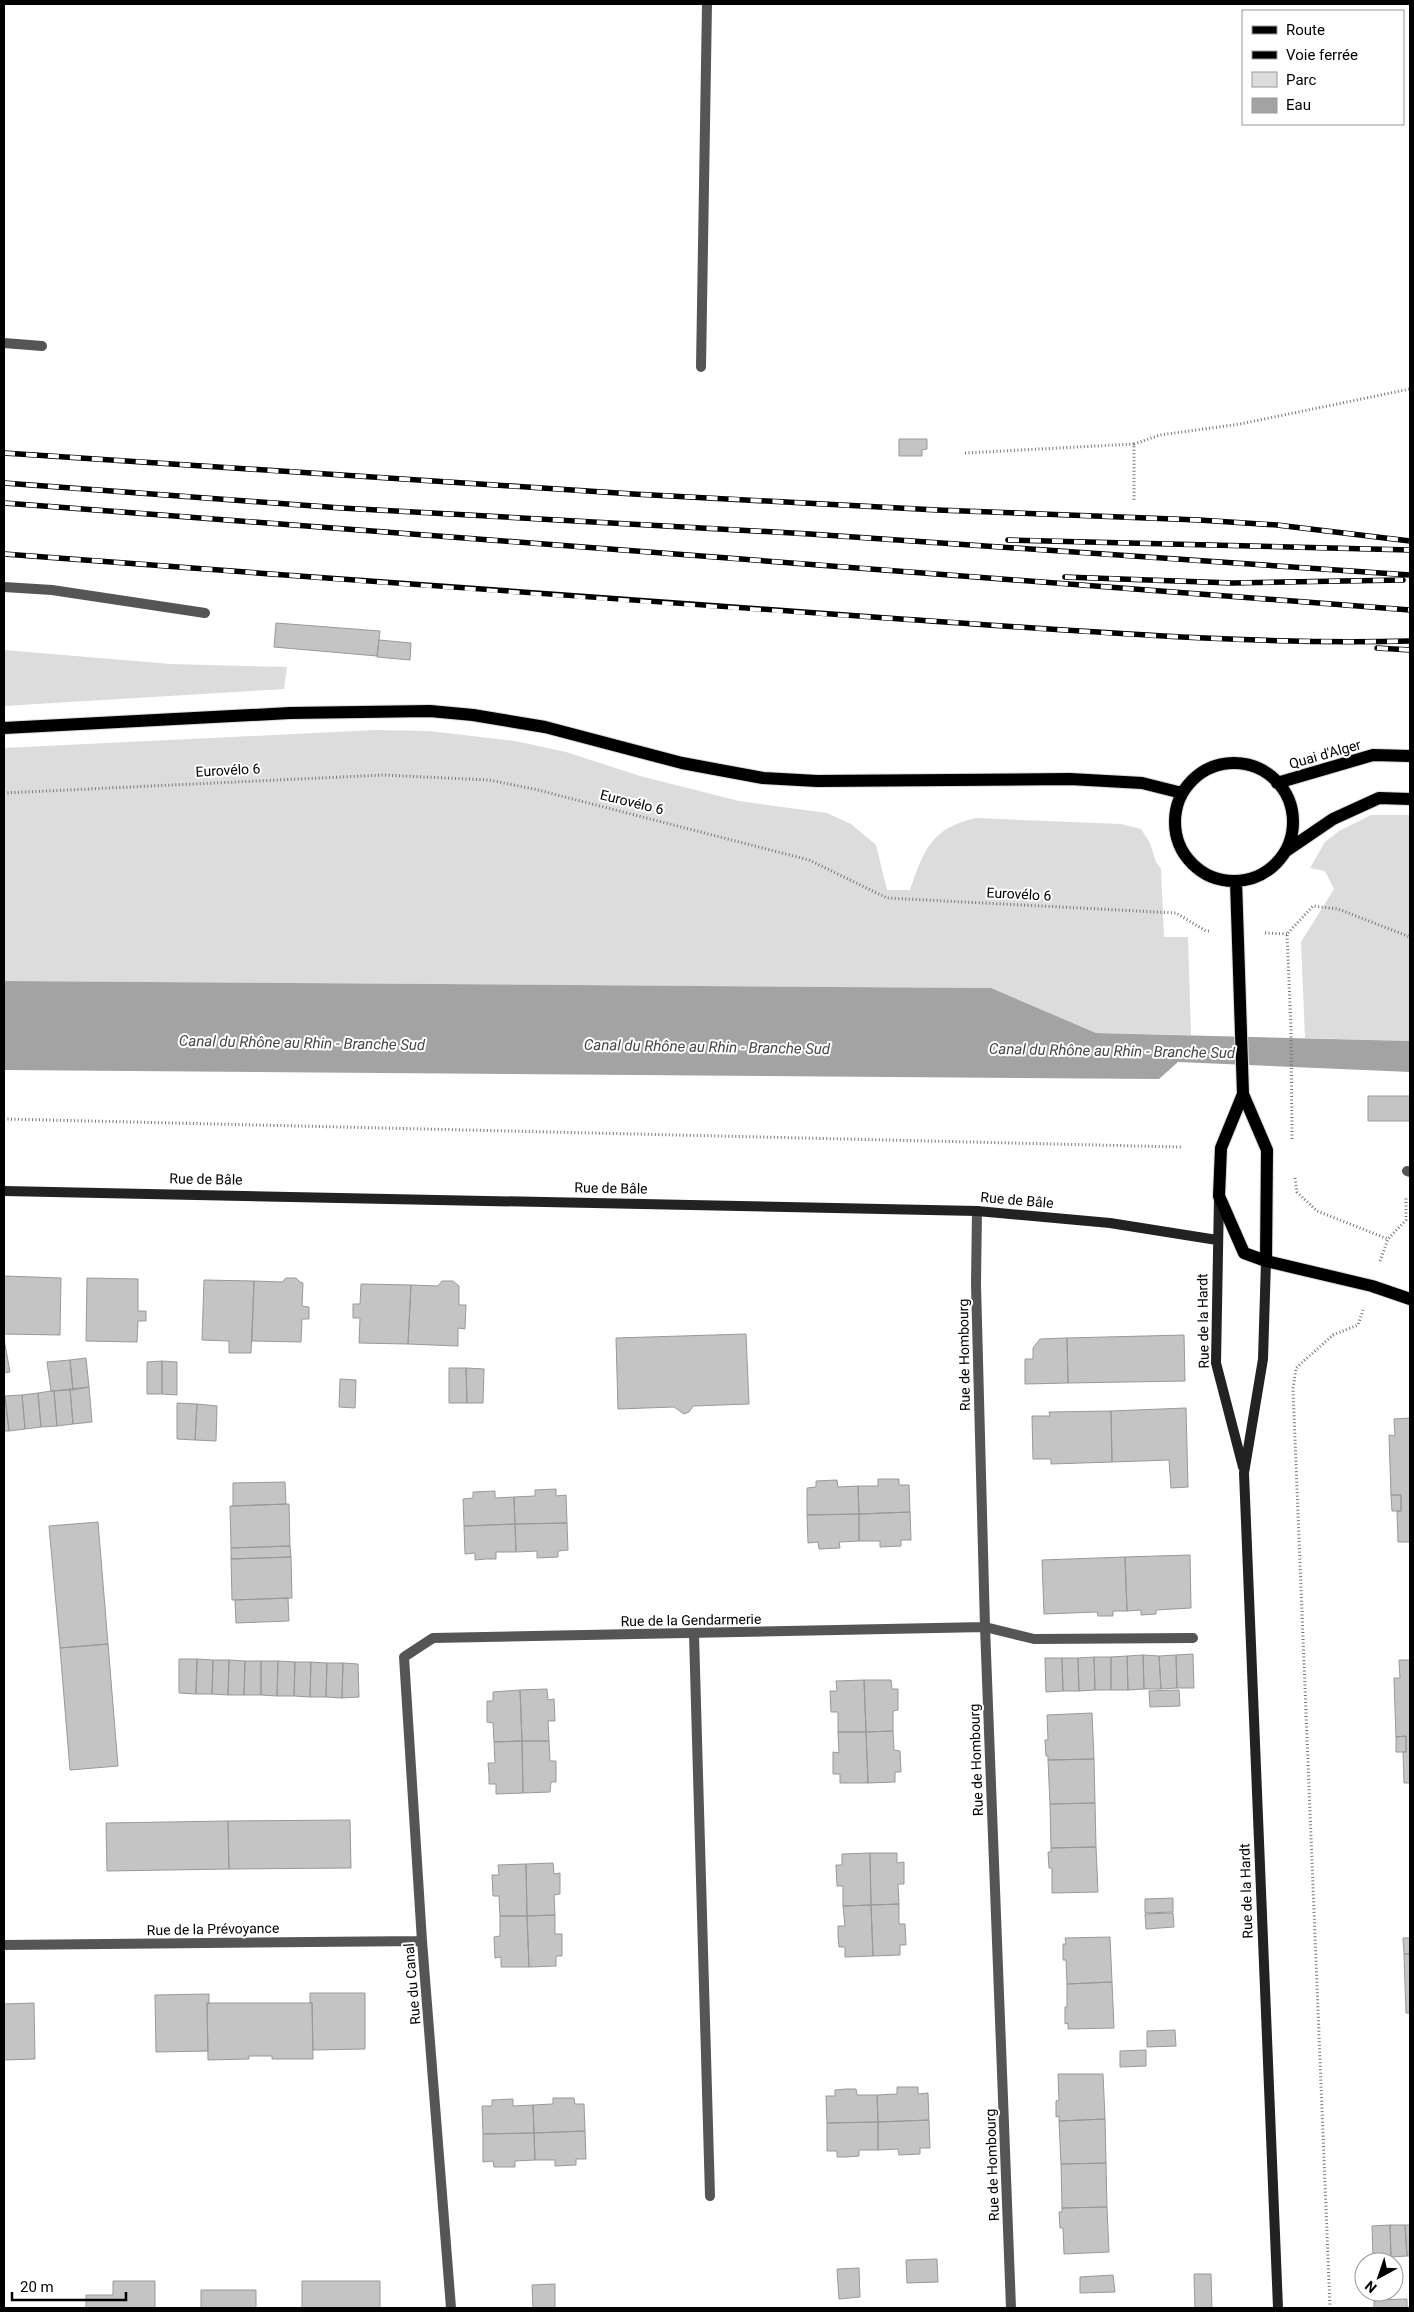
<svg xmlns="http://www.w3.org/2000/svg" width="1414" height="2312" font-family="Roboto,sans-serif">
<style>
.green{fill:#dcdcdc}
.water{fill:#a3a3a3}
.building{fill:#c4c4c4;stroke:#999}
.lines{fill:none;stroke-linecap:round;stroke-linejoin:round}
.primary-casing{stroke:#dbdbdb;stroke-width:14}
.path{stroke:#777;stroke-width:3;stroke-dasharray:1 2.5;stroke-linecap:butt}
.lane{stroke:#555;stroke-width:10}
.street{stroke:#555;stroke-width:10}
.secondary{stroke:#222;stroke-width:10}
.primary{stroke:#000;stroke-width:12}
.rail-casing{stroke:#000;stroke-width:5.5}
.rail{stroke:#fff;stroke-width:4;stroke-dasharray:11;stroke-linecap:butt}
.labels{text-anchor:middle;stroke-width:4;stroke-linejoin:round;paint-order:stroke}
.street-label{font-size:14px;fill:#000;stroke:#fff}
.water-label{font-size:15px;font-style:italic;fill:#444;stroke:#fff}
</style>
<rect width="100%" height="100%" fill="#fff"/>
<!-- green -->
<path class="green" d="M4,650L171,664L287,667L284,689L4,706Z
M376,730L429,731L515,741L566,752L640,776L739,801L827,813L851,824L876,845L887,890H910C924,850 931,828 976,818L1121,824L1141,829L1150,843L1156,862L1161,869L1164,937H1188L1191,1035L1096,1033L991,988L4,981V748Z
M1371,815H1410V1041L1305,1038L1301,942L1334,889L1325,871L1310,868L1325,842L1339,831Z"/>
<!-- water -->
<path class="water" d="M4,981L991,988L1096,1033L1410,1041V1072L1178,1062L1159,1079L4,1070Z"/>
<!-- building -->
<path class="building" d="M899,439H927V449L922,450V456H899Z
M276,623L380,631L377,656L274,647Z
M379,640L411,643L410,660L377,657Z
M1368,1096H1410V1121H1368Z
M4,1276L61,1278L60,1335L4,1334Z
M87,1278L138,1279V1311H146V1321H138L137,1342L86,1341Z
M286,1278H296L300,1282L303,1283L302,1306L309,1307V1319H302L301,1342L252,1341L254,1281L282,1282Z
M204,1280L254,1281L251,1353H229V1341L202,1340Z
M442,1281H453L459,1286V1305H466L465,1329L458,1328V1346L408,1344L411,1285L438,1286Z
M361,1284L411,1285L408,1344L359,1343L360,1318H353V1304H360Z
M746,1334L749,1404L693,1406L689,1412L684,1414L674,1407L618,1409L616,1338Z
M1184,1335L1185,1381L1068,1383L1067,1338Z
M1067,1338L1068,1383L1025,1384V1359H1033V1348L1040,1339Z
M4,1339L10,1372L4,1373Z
M86,1358L89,1387L73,1390L70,1360Z
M70,1360L73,1390L51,1391L47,1362Z
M162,1361V1394H147V1362Z
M162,1361L177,1362V1395L162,1394Z
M449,1368H466L467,1403H449Z
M466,1368L484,1369L483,1403H467Z
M340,1379L356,1380L355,1408L339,1407Z
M89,1387L92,1422L73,1424L70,1389Z
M70,1389L73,1424L57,1426L54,1391Z
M51,1391H54L57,1426L41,1427L38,1393Z
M38,1393L41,1427L25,1429L22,1395Z
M22,1395L25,1429L9,1431L5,1396Z
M5,1396L9,1431H4V1397Z
M177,1403L197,1404L195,1440L177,1439Z
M197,1404L217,1406L216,1441L195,1440Z
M1186,1408L1188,1487L1171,1488L1169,1460L1112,1462L1111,1411Z
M1111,1411L1112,1462L1051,1464V1459H1033L1032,1416H1050L1049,1412Z
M1410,1418V1542H1398L1397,1511H1401V1495H1391L1389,1435L1395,1436L1394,1419Z
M878,1479H899V1485H909L910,1512L859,1514L858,1486H878Z
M837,1480L838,1487L858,1486L859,1514L807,1515V1488L816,1487V1481Z
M285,1482L286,1504L233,1506V1483Z
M556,1489V1496L566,1495L567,1523L515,1524L514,1497L535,1496V1490Z
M495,1491V1498L514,1497L515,1524L464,1526L463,1499L473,1498V1492Z
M1391,1495H1401V1511H1392Z
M289,1504L290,1546L231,1548L230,1506Z
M910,1512L911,1540H901V1546L880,1547V1541H859V1514Z
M859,1514V1541L839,1542L840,1548L819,1549L818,1542L808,1543L807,1515Z
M98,1522L108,1644L60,1648L49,1526Z
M567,1523L568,1550L558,1551V1557L537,1558V1551L516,1552L515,1524Z
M515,1524L516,1552H496V1559H486L475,1560V1553L465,1554L464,1526Z
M290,1546L291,1557L231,1559V1548Z
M1190,1555L1191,1608L1156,1610V1614L1141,1615V1610L1127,1611L1125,1557Z
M291,1557L292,1598L232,1600L231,1559Z
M1125,1557L1127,1611H1113V1616H1098L1097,1612L1044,1614L1042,1560Z
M288,1598L289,1621L236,1623L235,1600Z
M108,1644L118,1766L70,1770L60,1648Z
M1193,1654L1194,1688H1177L1176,1655Z
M1143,1655L1144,1689L1128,1690L1127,1656Z
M1143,1655L1159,1656L1161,1689H1144Z
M1176,1655L1177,1688L1161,1689L1159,1656Z
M1127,1656L1128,1690H1111V1657Z
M1094,1657H1111V1690H1095Z
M1094,1657L1095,1690L1079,1691L1078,1658Z
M1045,1658H1062L1063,1691L1046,1692Z
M1062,1658H1078L1079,1691H1063Z
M179,1659H197L196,1694L179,1693Z
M197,1659L213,1660L212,1694H196Z
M213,1660H229L228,1695L212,1694Z
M229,1660L245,1661L244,1695H228Z
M1399,1660H1410V1783H1404L1403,1752H1406V1736L1396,1737L1394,1678H1400Z
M245,1661H261V1695H244Z
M261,1661H278L277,1696L261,1695Z
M278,1661L295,1662L294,1696H277Z
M295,1662H311L310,1697L294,1696Z
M311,1662L327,1663L326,1697H310Z
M327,1663H343L342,1698L326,1697Z
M343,1663L358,1664L359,1697L342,1698Z
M864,1680L866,1732H838V1712H831L830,1691H837L836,1681Z
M864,1680H891L892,1689H898V1710L893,1711V1731L866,1732Z
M547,1689L548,1700L554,1699L555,1721H548L549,1741H522L520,1690Z
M520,1690L522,1741L494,1742L493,1723L487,1722V1701H493V1692Z
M1179,1690L1180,1706L1150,1707L1149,1691Z
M1092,1713L1094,1759L1048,1760V1756H1046L1045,1740H1048L1047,1715Z
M893,1731L894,1750L900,1751L901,1772H895V1782L868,1783L866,1732Z
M838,1732H866L868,1783H840V1774H833V1752L839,1753Z
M1406,1736V1752H1396V1737Z
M522,1741H549L550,1761H556V1782H551L550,1792L523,1793Z
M522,1741L523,1793L496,1794V1784H489V1775L488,1763H495L494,1742Z
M1094,1759L1095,1803L1050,1804L1048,1760Z
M1095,1803L1096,1847L1051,1848L1050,1804Z
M350,1820L351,1868L229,1869L228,1821Z
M228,1821L229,1869L107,1871L106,1823Z
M1096,1847L1098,1892L1052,1893V1868H1049L1048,1852H1051V1848Z
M870,1853H897V1863L904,1862V1884H898L899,1904L871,1905Z
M870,1853L871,1905L843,1906V1886H837L836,1865H842V1854Z
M553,1863L554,1874L560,1873V1894L554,1895L555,1915L527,1916L526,1864Z
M526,1864L527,1916H500L499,1896H493L492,1875H499L498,1865Z
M1173,1898V1912L1145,1913V1899Z
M899,1904V1924H905L906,1945H900V1955L873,1956L871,1905Z
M871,1905L873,1956L845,1957V1947H839L838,1936V1926H845L843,1906Z
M1173,1913L1174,1927L1146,1929L1145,1914Z
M555,1915V1934H562V1956H556V1966L529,1967L527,1916Z
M500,1916H527L529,1967H501V1957L495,1958L494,1937L500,1936Z
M1110,1937L1112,1982L1067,1984L1066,1960H1063V1944H1066L1065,1938Z
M1403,1938H1410V1954H1404Z
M1404,1954H1410V2013H1406Z
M1112,1982L1114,2028L1068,2029V2023L1065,2024V2007H1067V1984Z
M310,1993H365V2049L313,2050L312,2003H310Z
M209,1994V2004L207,2003L208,2051L156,2052L155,1995Z
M34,2003L35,2059L4,2060V2004Z
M207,2003H312L313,2059H272V2056H249V2059L208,2060Z
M1175,2030L1176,2046L1147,2047V2031Z
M1146,2050V2066L1120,2067V2051Z
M1058,2074H1103L1105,2119L1059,2121V2116L1056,2117V2101L1059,2100Z
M897,2087H918V2094L928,2093L929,2120L878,2122L877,2095L897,2094Z
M846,2089H856L857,2095H877L878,2122L827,2123L826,2096H835V2090Z
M553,2098H574L575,2104H584L585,2131L534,2133L533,2105L553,2104Z
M513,2099V2106L533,2105L534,2133L483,2134L482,2106H492V2100Z
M1105,2119L1106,2163L1061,2164L1059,2121Z
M929,2120L930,2148H920V2154L899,2155L898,2149L878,2150V2122Z
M878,2122V2150H859V2156L846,2157H837V2151H827V2123Z
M585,2131L586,2159H576V2165L555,2166V2160H535L534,2133Z
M534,2133L535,2160L515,2161V2167H494L493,2161L483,2162V2134Z
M1106,2163L1107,2207L1062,2208L1061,2164Z
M1107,2207L1109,2252L1064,2254L1063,2228H1060L1059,2212H1062V2208Z
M1390,2225H1405L1407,2256L1391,2257Z
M1390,2225L1391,2257L1373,2258L1372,2226Z
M1405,2225H1410V2256H1407Z
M937,2259L938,2282L907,2283L906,2260Z
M859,2268L860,2297L839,2299L837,2269Z
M1194,2274H1211L1212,2308H1195Z
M1113,2275L1115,2292L1080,2293V2277Z
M113,2281H155V2308H86V2295H113Z
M302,2281H380V2308H302Z
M555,2284V2308H533L532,2285Z
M201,2290H256V2308H201Z
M1407,2299V2308H1374V2300Z"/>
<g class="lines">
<!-- primary casing -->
<g class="primary-casing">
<path id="primary" d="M4,728L290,713L430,711L473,715L545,727L682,763L763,778L817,781L1070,779L1142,783L1182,793
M1175 822a59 59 0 1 1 118 0a59 59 0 1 1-118 0Z
M1277,783L1373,755L1410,756
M1286,851L1333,819L1379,798L1410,799
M1236,881L1243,1094L1267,1150L1266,1261
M1243,1094L1221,1148L1219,1196L1244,1253L1266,1261L1372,1286L1410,1299"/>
</g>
<!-- path -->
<path class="path" d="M1134,444L1160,435L1240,424L1410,389
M965,453L1134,444V501
M4,793L383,775L489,780L534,789L809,860L887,898L1176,913L1206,931H1211
M1265,933L1287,934
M4,1119L1181,1147
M1292,1139L1291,1028L1287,934L1313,906L1338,909L1410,937
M1295,1178L1297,1192L1317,1211L1388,1239
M1380,1261L1388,1239L1406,1220V1196
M1330,2308L1293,1389L1296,1368L1333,1335L1358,1325L1363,1310"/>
<!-- lane -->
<path class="lane" d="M4,343L42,346
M701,367L707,4
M4,587L52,590L205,613
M1407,1171L1410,1172
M985,1627L1034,1639L1193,1638
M694,1634L710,2196"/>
<!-- street -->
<path class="street" d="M977,1211L976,1284L985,1627L1011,2308
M4,1945L422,1941
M451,2308L422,1941L404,1657L433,1638L985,1627"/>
<!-- secondary -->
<path class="secondary" d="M4,1191L977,1211L1110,1223L1217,1240
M1219,1197L1216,1363L1243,1467
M1266,1261L1263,1359L1244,1473L1278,2308"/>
<!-- primary -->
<use href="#primary" class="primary"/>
<!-- rail casing -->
<g class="rail-casing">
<path id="rail" d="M4,453L633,494L937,510L1199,520L1277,525L1410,541
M4,483L341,508L810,534L1410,575
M4,503L1410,610
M1008,540L1410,550
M4,554C303,576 602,600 901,619C1070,630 1240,645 1410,641
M1065,577L1232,583L1403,580
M1377,648L1410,650"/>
</g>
<!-- rail -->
<use href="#rail" class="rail"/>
</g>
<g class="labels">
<!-- street labels -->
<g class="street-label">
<text transform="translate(1325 754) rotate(-16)" y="5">Quai d'Alger</text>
<text transform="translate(228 770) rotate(-3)" y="5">Eurovélo 6</text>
<text transform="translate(632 802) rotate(14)" y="5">Eurovélo 6</text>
<text transform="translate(1019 894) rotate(3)" y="5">Eurovélo 6</text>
<text transform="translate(206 1179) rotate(1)" y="5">Rue de Bâle</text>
<text transform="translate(611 1188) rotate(1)" y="5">Rue de Bâle</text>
<text transform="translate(1017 1200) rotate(5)" y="5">Rue de Bâle</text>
<text transform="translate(1203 1321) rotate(-91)" y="5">Rue de la Hardt</text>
<text transform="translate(964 1355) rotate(-91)" y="5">Rue de Hombourg</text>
<text transform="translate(691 1620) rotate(-1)" y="5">Rue de la Gendarmerie</text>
<text transform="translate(976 1760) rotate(-92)" y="5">Rue de Hombourg</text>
<text transform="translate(1246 1891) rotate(-92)" y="5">Rue de la Hardt</text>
<text transform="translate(213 1929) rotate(-1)" y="5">Rue de la Prévoyance</text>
<text transform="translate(412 1984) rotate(-95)" y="5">Rue du Canal</text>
<text transform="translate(992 2165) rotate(-92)" y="5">Rue de Hombourg</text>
</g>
<!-- water labels -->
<g class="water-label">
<text transform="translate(302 1043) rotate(1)" y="5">Canal du Rhône au Rhin - Branche Sud</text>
<text transform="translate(707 1047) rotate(1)" y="5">Canal du Rhône au Rhin - Branche Sud</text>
<text transform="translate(1112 1051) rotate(1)" y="5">Canal du Rhône au Rhin - Branche Sud</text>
</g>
</g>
<!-- border -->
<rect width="1414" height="2312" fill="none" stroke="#000000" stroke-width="10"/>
<!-- legend -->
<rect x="1242" y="10" width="162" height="115" fill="#ffffff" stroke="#999999"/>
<rect x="1252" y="26" width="25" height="8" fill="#000000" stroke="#999999"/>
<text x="1286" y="35" font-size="15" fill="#000000">Route</text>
<rect x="1252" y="51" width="25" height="8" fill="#000000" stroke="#999999"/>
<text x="1286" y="60" font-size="15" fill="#000000">Voie ferrée</text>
<rect x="1252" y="72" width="25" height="15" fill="#dcdcdc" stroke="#999999"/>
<text x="1286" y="85" font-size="15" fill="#000000">Parc</text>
<rect x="1252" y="98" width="25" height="15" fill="#a3a3a3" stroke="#999999"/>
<text x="1286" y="110" font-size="15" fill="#000000">Eau</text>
<!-- north arrow -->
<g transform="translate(1379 2277) rotate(220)"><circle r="24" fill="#ffffff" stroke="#999999"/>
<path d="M0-4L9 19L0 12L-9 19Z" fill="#000000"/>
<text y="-8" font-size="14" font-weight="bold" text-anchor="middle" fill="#000000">N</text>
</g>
<!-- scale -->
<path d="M12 2292v8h114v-8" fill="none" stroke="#000000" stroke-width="2.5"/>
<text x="20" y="2292" font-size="15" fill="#000000" stroke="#ffffff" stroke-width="4" paint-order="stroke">20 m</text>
</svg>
